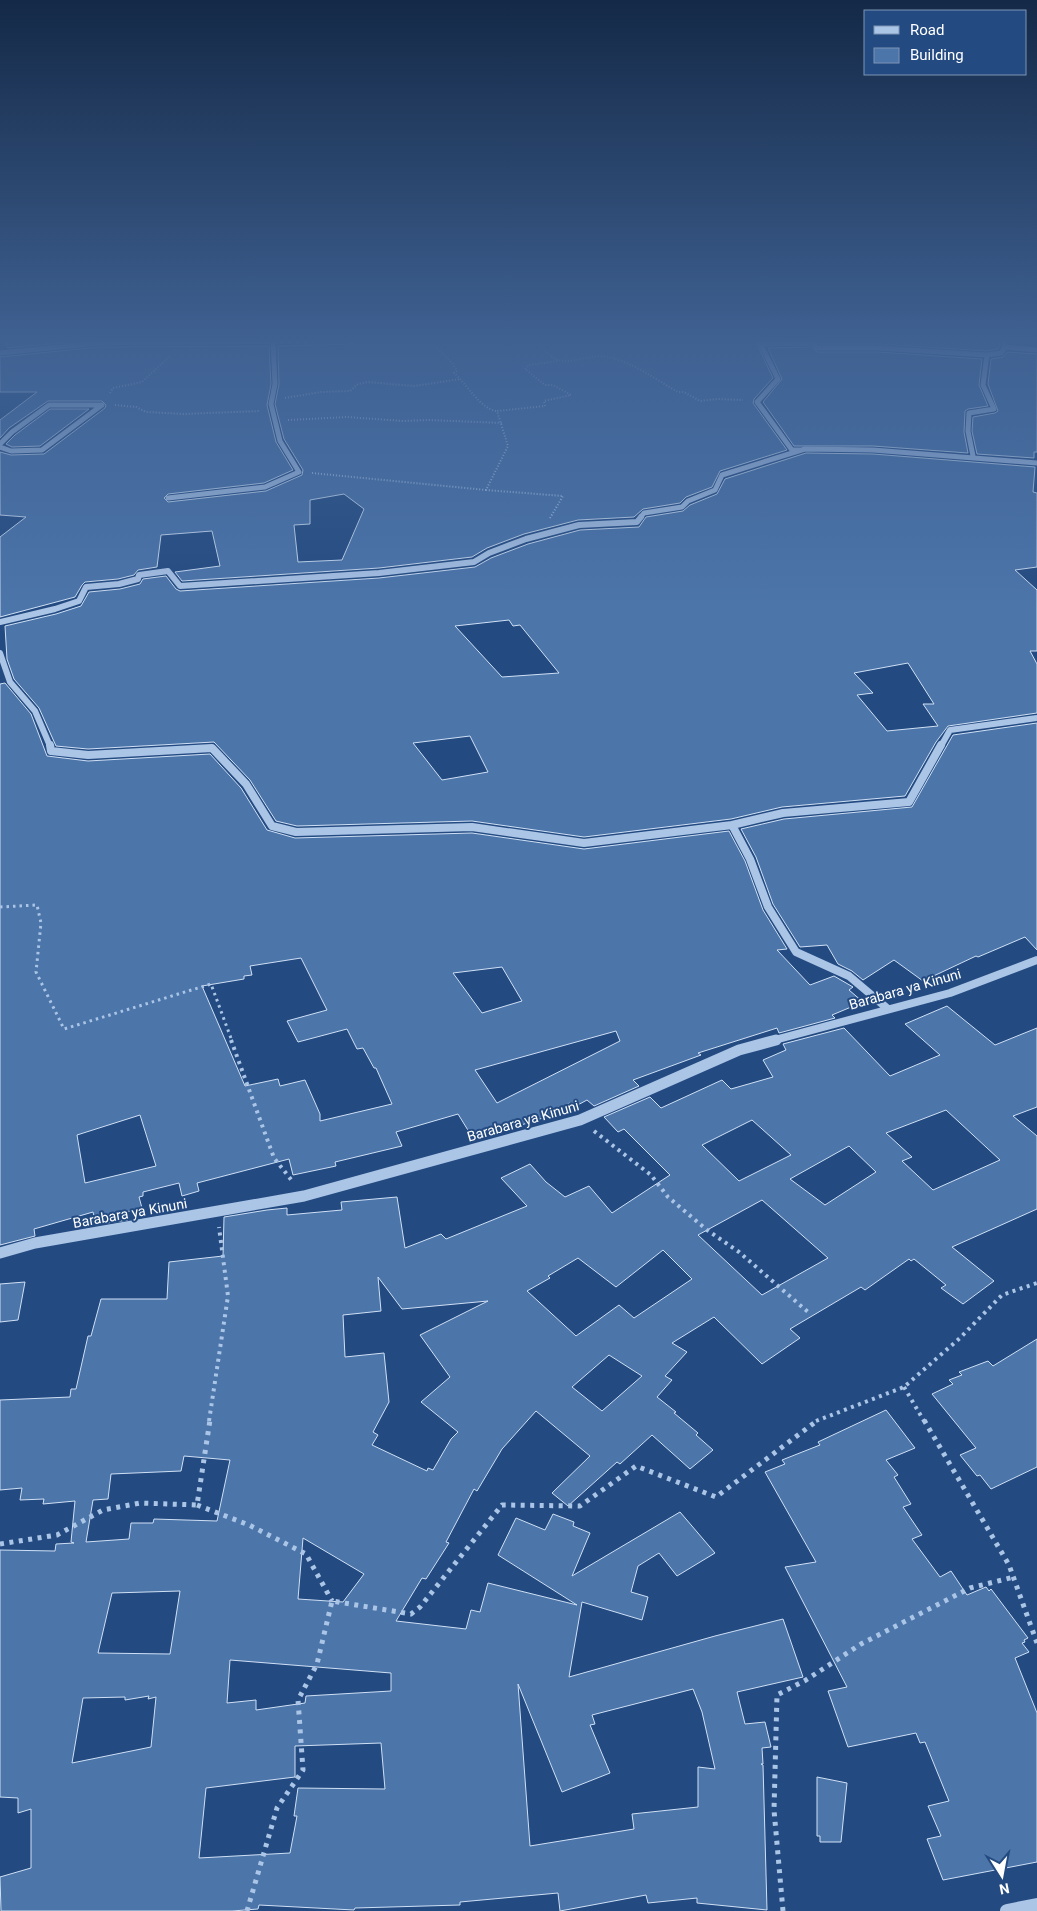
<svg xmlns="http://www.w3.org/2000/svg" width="1037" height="1911" font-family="Roboto,sans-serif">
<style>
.building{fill:#4c75aa;stroke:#cfe0f5;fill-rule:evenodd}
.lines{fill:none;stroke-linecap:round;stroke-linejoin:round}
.path-far3{stroke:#abc5e7;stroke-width:2;stroke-dasharray:1 2;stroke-linecap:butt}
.path-far2{stroke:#abc5e7;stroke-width:3;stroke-dasharray:2.5 4;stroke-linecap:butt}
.path-far1{stroke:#abc5e7;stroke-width:4;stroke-dasharray:3 4.5;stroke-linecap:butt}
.path{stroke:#abc5e7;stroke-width:5;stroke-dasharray:4 5.5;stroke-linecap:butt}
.minor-far4{stroke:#abc5e7;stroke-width:5}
.minor-far3{stroke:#abc5e7;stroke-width:6}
.minor-far2{stroke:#abc5e7;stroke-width:8}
.minor-far1{stroke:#abc5e7;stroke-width:11}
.minor{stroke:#abc5e7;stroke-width:14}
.labels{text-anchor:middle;stroke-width:4;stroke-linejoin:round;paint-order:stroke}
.street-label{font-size:14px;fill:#fff;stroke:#244b81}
</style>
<rect width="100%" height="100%" fill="#244b81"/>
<!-- building -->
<path class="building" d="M37,340H80V341L8,348L5,343Z
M355,340H755L773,378L754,399L753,403L787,450L720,471L712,487L686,497L680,503L643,509L634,517L578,520L524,534L487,548L472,557L379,568L182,581L175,572L220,566L212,531L161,535L157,567L138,570L134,575L118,579L85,582L82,585L75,597L0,617V537L26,517L0,515V452L11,455L44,454L105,408L106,405L102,401H48L9,428L0,438V420L37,392H0V357L99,347L269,346L271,384L267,405L276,442L293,470L264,483L168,494L164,498L168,502L266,491L302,475L303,470L284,439L275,404L279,384L278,346L351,344ZM344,494L364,509L342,560L298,562L294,525L310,524V500Z
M816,340H999L1000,346L998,349L987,351L878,344H819Z
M811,347L817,352H878L982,359L979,385L988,406L968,409L965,411L964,432L968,453L873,446H794L763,402L782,379L768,348Z
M1007,352L1037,354V452H1034V458L977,454L972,431L973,417L995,413L998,411L988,384L991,359L1003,357Z
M50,409H89L40,446L12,447L6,444L15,435Z
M806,453L873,454L1035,467L1033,492L1037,493V567L1015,570L1037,590V651H1030L1037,664V713L948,726L936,742L905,796L782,807L731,819L584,837L472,821L297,826L276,821L250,780L214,742L88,749L56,746L39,708L14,679L7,659L5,626L56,614L81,606L89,592L120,589L140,584L143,579L166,576L176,589L180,591L379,578L475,567L491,558L528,544L580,530L639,527L646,517L683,511L690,505L717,494L725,479ZM509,620L513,626L520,625L559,673L502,677L455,626ZM908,663L934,704H923L938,726L887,731L857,695L873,693L854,673ZM470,736L488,772L442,780L413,743Z
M5,683L31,714L47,756L88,761L210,754L241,788L267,830L295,838L472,833L584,849L729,831L745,861L763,910L787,949L777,950L810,985L834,976L853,987L849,990L863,1002L832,1015L835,1018L779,1033L777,1028L698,1053L701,1055L633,1080L639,1086L594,1106L587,1100L574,1107L570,1103L540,1119L474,1140L458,1114L396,1132L402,1146L335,1162L336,1166L293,1175L289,1159L197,1183L199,1191L182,1196L179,1183L143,1192V1196L139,1197L142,1208L126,1212L128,1220L107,1223L106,1217L95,1220L93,1212L34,1229L35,1236L0,1245V684ZM301,958L327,1010L287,1021L298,1042L347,1029L357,1049L363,1048L374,1068H376L392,1104L320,1121V1114L305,1080L280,1086L278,1079L245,1086L202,986L244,979V976L252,975L250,966ZM502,967L522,1001L482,1013L453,973ZM616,1031L620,1041L497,1103L475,1070ZM140,1115L156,1166L85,1183L77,1135Z
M1037,723V950L1025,937L978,957L976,956L923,981L894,960L863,980L852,971L838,964L827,945L800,947L773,904L756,857L741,829L784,819L912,807L953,735Z
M947,1006L995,1045L1037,1028V1107L1013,1116L1037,1136V1209L952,1247L994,1281L963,1304L941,1288L946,1285L914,1259L911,1261L909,1259L865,1290L861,1287L790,1329L800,1338L762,1364L714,1317L672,1343L687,1352L665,1376L672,1380L657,1397L676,1412L674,1413L698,1433L696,1435L713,1450L690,1469L652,1435L620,1464L617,1462L568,1506L552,1493L590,1456L536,1411L502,1449L477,1491L474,1489L446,1542L449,1543L426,1579L422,1578L396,1621L466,1629L471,1610L480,1612L488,1583L577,1605L498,1555L516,1518L545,1530L553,1514L574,1522L573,1526L590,1533L572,1576L680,1512L715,1553L677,1576L659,1553L638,1566L631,1592L648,1597L642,1620L582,1602L569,1677L715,1636L783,1619L803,1677L737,1692L745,1724L765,1722L771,1747L762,1748L763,1764H761L763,1765L767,1910L697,1903V1898L648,1903L646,1895L560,1911L558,1893L460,1902V1905L355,1908L354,1910L259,1905L258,1909L232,1911H1L0,1877L31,1868V1809L18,1813V1798L0,1797V1550L55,1551L56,1544L74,1543L71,1542L75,1501L43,1504L44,1499L20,1500L22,1488L0,1490V1400L70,1397L71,1389H76L88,1336H91L101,1299H167L169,1262L223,1256L224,1217L267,1210L287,1208V1215L342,1210L341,1202L397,1197L405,1248L441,1234L446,1239L527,1206L501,1178L530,1164L546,1182L565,1197L589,1186L612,1213L670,1175L624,1129L618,1132L604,1117L650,1097L661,1108L722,1080L731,1089L773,1077L763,1060L786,1050L783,1044L844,1028L890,1076L940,1055L905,1024ZM946,1110L1000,1160L933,1190L902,1161L912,1157L886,1133ZM752,1120L791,1155L739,1181L702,1145ZM849,1146L876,1172L825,1205L790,1179ZM762,1200L828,1258L762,1295L698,1235ZM663,1250L692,1279L634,1318L619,1305L576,1336L527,1291L550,1278L548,1276L578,1258L616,1287ZM378,1277L402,1309L488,1301L420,1335L450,1377L421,1402L458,1432L451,1439L433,1470L428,1468L427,1471L372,1445L378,1435L373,1432L389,1402L384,1353L345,1357L343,1315L381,1311ZM609,1355L642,1376L602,1411L572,1387ZM184,1456L230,1460L217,1521L154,1519L153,1523H131L129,1539L86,1542L93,1500L108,1499L111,1474L181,1471ZM303,1538L364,1574L343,1602L298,1599ZM180,1591L170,1654L98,1653L112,1593ZM230,1660L391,1673V1691L306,1696L305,1703L256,1710V1700L227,1703ZM518,1684L562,1792L610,1773L590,1725L595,1724L592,1715L693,1689L702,1712L715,1769L698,1767V1807L632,1814L634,1829L530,1846ZM149,1696L148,1699L156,1697L151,1747L72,1763L83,1698L125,1697V1700ZM381,1743L385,1789L298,1788L294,1816H297L290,1853L199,1858L206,1788L295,1777V1746Z
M25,1282L18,1320L0,1322V1284Z
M1037,1339V1467L991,1489L980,1475L977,1476L960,1455L976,1448L932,1394L953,1384L949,1380L962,1375L959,1372L988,1361L993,1366Z
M886,1410L915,1448L886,1460L898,1475L894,1477L911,1504L903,1507L922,1535L912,1539L940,1577L951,1571L967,1595L986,1587L989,1591L991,1589L1028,1638L1024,1640L1025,1642L1022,1643L1029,1652L1015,1658L1037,1713V1862L943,1880L927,1839L941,1836L928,1806L949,1801L925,1742L920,1743L916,1733L848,1747L828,1691L847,1687L785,1567L816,1562L765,1472L785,1464L782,1460L820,1445L818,1442Z
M817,1777L847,1783L841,1842H820V1836H817Z"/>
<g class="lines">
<!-- path-far3 -->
<path class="path-far3" d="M429,340L452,363L457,371L454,373C467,384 481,410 497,411
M538,340C561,380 581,349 613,358C636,365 657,380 678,392H684L700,401L718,399L743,400
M110,393L113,388L142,382L170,356
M285,398L321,392L350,391L358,384L368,382L414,386L461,379
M115,405L136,407L146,412L184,414L260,411
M288,420L347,417L403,421L429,420L502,423
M312,473L486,490
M550,518L563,496L486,490L508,446L497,411L545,406L544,401L571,395L553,385H545L525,369L529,365L558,361"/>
<!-- path-far2 -->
<path class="path-far2" d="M0,907L37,905L41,923L36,972L64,1029L211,984L232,1041"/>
<!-- path-far1 -->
<path class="path-far1" d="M231,1040L274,1158L293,1182
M594,1131L651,1175L668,1197L707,1230L739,1252L808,1312
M904,1387L924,1421
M209,1421L228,1296L219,1227
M816,1421L904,1387L960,1338L1002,1295L1037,1283"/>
<!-- path -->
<path class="path" d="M924,1420L1009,1565L1037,1643
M197,1505L249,1525L306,1554L332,1601
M0,1544L57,1535L103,1510L140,1503L197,1505L210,1420
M247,1911L277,1808L303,1770L298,1700L317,1664L332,1601L411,1614L420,1607L502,1505L580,1506L636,1466L716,1497L818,1420
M783,1911L774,1810L777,1695L806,1680L861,1644L970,1588L1014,1577"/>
<!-- minor-far4 -->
<path class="minor-far4" d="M759,341L778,379L757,402L792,450H800
M761,344L813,343L817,348H878L987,355L1001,353L1005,347L1004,340
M1005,347L1037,350
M0,353L99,343L351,340
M0,444L12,432L49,405H102
M0,447L11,451L42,450L102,405
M973,456L968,431L969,413L994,409L983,385L987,355
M168,498L265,487L299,472L280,441L271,404L275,384L273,342
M640,518L644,513L682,507L688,501L715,490L722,475L805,449L873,450L1037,463"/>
<!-- minor-far3 -->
<path class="minor-far3" d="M0,622L55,609L79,601L86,587L119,584L138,579L139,575L168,571L180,586L379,573L474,562L489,553L526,539L579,525L637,522L641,517
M0,653L10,682L35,711L50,746
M941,746L950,730L1037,718"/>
<!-- minor-far2 -->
<path class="minor-far2" d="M50,745L51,751L88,755L212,748L246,784L272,826L296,832L472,827L584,843L732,825L783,813L909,802L941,745
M732,825L750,859L768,907L796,952L849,976L888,1009
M771,1041L950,993L1037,960"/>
<!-- minor-far1 -->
<path class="minor-far1" d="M0,1253L35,1243L304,1196L580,1120L739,1050L776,1040"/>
<!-- minor -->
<path class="minor" d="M1007,1911L1037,1905"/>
</g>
<!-- sky -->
<linearGradient id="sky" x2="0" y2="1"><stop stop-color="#142947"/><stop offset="0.56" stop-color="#3f6192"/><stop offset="1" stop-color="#3f6192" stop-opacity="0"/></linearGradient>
<rect width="1037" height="608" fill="url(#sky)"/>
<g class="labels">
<!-- street labels -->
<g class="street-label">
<text transform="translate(905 989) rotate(-16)" y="5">Barabara ya Kinuni</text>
<text transform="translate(523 1121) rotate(-16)" y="5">Barabara ya Kinuni</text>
<text transform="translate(130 1213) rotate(-10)" y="5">Barabara ya Kinuni</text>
</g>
</g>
<!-- legend -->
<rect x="864" y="10" width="162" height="65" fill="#244b81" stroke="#7c93b3"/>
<rect x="874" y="26" width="25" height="8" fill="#abc5e7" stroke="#7c93b3"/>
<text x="910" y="35" font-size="15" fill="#ffffff">Road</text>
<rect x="874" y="48" width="25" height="15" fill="#4c75aa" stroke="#7c93b3"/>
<text x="910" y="60" font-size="15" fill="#ffffff">Building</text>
<!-- north arrow -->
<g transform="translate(1002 1876) rotate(169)" stroke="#244b81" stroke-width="4" paint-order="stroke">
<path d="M0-4L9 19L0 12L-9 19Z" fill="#ffffff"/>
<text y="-8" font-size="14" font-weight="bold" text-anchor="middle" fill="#ffffff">N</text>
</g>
</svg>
